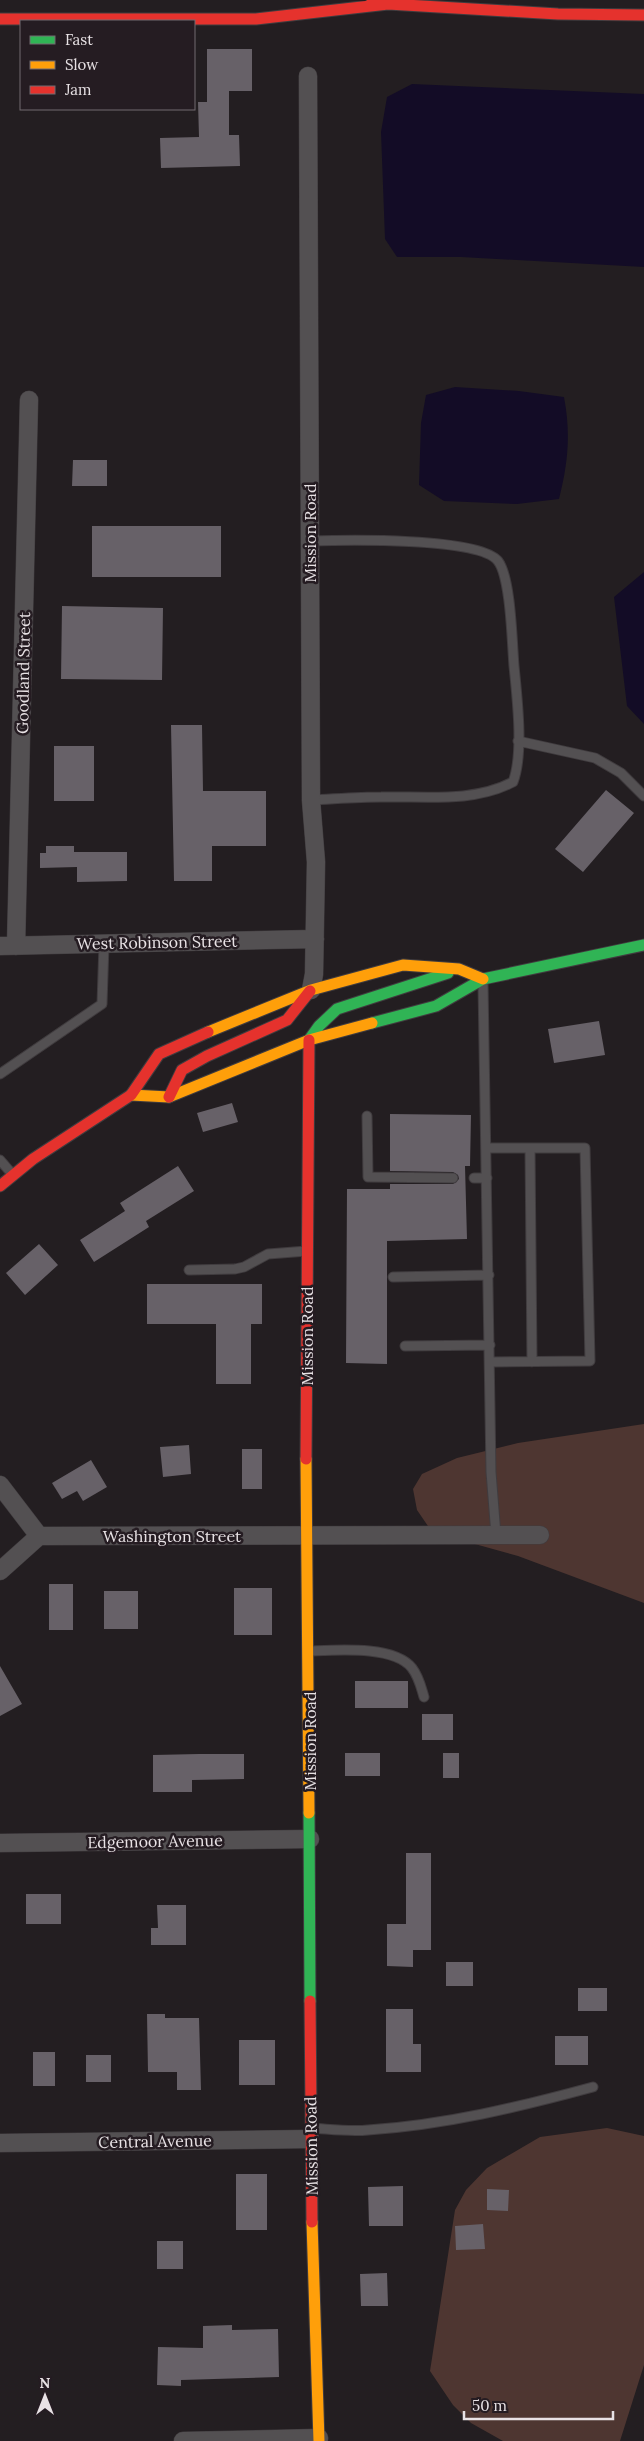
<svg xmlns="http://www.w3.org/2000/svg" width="644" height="2441" font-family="Lora,serif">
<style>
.green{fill:#4e3631}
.water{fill:#130c26}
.building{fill:#676168}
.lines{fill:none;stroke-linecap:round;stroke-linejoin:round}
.lane-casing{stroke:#403c3f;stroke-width:11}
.street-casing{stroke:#403c3f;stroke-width:19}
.fast-casing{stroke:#403c3f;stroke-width:13}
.slow-casing{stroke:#403c3f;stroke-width:13}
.jam-casing{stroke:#403c3f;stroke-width:13}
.lane{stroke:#535052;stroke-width:9}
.street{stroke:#535052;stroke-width:18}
.fast{stroke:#30b455;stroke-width:11}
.slow{stroke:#ff9f0a;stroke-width:11}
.jam{stroke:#e5322d;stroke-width:11}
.labels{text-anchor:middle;stroke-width:5;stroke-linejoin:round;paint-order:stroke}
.street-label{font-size:16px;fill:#e8e2e5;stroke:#251c22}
</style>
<rect width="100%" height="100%" fill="#231e21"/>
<!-- green -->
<path class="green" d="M644,1424V1603L518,1556L464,1541L430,1529L417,1510L413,1489L422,1474L457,1458L518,1443Z
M607,2128L644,2136V2365L620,2441H503L471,2423L453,2405L430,2371L455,2210L466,2190L487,2168L540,2137Z"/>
<!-- water -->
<path class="water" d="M412,84L644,94V267L461,257H397L385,239L381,132L387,97Z
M455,387L519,391L564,397C571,434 568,463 559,499L517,504L444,501L419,485L421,423L426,395Z
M644,572V724L627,706L614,597Z"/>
<!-- building -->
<path class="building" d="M207,49H252V91H229V135H239L240,166L161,168L160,138L199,137L198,102H207Z
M73,460H107V486H72Z
M92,526H221V577H92Z
M62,606L163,608L162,680L61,679Z
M171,725H202L203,791H266V846H212V881H174Z
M54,746H94V801H54Z
M606,790L634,813L583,872L555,849Z
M46,846H74V852H127V881L77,882V867L40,868V853H46Z
M599,1021L605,1055L554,1063L548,1029Z
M232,1103L238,1122L203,1132L197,1113Z
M390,1114L471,1115L470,1166H465L467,1239L387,1241V1364L346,1363L347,1189H390V1184H453L459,1179L458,1175L453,1172L390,1171Z
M178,1166L194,1191L146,1221L149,1227L94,1262L80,1240L125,1211L120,1203Z
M39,1244L58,1265L25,1295L6,1273Z
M147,1284H262V1324H251V1384H216V1324H147Z
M189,1445L191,1474L163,1477L160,1447Z
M242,1449H262V1489H242Z
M91,1460L107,1487L83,1501L77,1491L62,1499L52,1483Z
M49,1584H73V1630H49Z
M234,1588H272V1635H234Z
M104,1591H138V1629H104Z
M0,1666L22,1704L0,1716Z
M355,1681H408V1708H355Z
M422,1714H453V1740H422Z
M345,1753H380V1776H345Z
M443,1753H459V1778H443Z
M199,1754H244V1779L192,1780V1792H153V1755Z
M406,1853H431V1950H413V1967L387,1966V1924H406Z
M26,1894H61V1924H26Z
M157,1905H186V1945H151V1928H158Z
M446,1962H473V1986H446Z
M578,1988H607V2011H578Z
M386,2009H413V2044H421V2072H386Z
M147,2014H165V2018H199L201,2090H177V2072H148Z
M555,2036H588V2065H555Z
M239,2040H275V2085H239Z
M33,2052H55V2086H33Z
M86,2055H111V2082H86Z
M236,2174H267V2230H236Z
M403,2186V2226H369L368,2187Z
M487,2189L509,2190L508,2211L487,2210Z
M483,2224L485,2249L456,2250L455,2226Z
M157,2241H183V2269H157Z
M387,2273L388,2306H361L360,2274Z
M232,2325V2330L278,2329L279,2377L181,2380V2386L157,2385L158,2347L203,2348V2326Z"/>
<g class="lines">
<!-- lane casing -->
<g class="lane-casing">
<path id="lane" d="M310,541C344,540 479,537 498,561C511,578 512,643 514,666C517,697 524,753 513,782C473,803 425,796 381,797C358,797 334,799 311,800
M518,741L595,758L621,773L644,796
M483,983L491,1472L496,1535
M0,1074L102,1004L104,944
M367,1116L368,1177L453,1178
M487,1148H585L590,1361L490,1362
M530,1148L532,1362
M0,1160L13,1175
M474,1178H487
M189,1270L235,1269L244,1267L268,1254L307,1251
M393,1277L489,1275
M405,1346L490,1345
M309,1651C336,1650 394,1645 412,1668C419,1677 421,1687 424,1697
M311,2128C329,2129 349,2132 368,2130C445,2125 519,2107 593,2087"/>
</g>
<!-- street casing -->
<g class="street-casing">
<path id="street" d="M308,76L311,800L316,862L314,974L311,990
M0,946L315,939
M16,946L29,400
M0,1485L39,1536
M39,1536L540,1535
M0,1571L39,1536
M0,1843L310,1839
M0,2143L310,2139
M183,2441L319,2438"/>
</g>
<!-- fast casing -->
<g class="fast-casing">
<path id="fast" d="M372,1023L436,1006L483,979L644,945
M309,1040L319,1026L337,1009L448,973
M309,1813L310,2001"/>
</g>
<!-- slow casing -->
<g class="slow-casing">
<path id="slow" d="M208,1032L311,990L403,965L459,969L483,979
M131,1095L169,1097L309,1040L372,1023
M306,1459L309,1813
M312,2222L319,2441"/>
</g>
<!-- jam casing -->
<g class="jam-casing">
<path id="jam" d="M372,0L388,4L558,14L644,15
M0,19H256L388,4
M169,1097L182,1070L207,1056L287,1020L310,991
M0,1186L33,1159L131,1095L159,1054L208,1032
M306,1459L309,1040
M310,2001L312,2222"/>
</g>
<!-- lane -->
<use href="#lane" class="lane"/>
<!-- street -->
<use href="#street" class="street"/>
<!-- fast -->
<use href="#fast" class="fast"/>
<!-- slow -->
<use href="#slow" class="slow"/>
<!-- jam -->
<use href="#jam" class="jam"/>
</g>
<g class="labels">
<!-- street labels -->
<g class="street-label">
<text transform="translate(310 533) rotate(-90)" y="6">Mission Road</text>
<text transform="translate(23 673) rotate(-89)" y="6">Goodland Street</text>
<text transform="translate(157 942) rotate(-1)" y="6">West Robinson Street</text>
<text transform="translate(307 1336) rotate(-90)" y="6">Mission Road</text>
<text x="172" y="1542">Washington Street</text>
<text transform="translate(310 1741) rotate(-90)" y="6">Mission Road</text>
<text transform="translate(155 1841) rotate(-1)" y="6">Edgemoor Avenue</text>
<text transform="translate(155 2141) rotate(-1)" y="6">Central Avenue</text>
<text transform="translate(311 2146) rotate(-91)" y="6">Mission Road</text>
</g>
</g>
<!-- legend -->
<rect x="20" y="20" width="175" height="90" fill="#251c22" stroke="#736b70"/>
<rect x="30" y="36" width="25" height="8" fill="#30b455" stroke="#736b70"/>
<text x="65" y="45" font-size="15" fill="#e8e2e5">Fast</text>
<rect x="30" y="61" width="25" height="8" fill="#ff9f0a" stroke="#736b70"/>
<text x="65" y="70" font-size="15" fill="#e8e2e5">Slow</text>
<rect x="30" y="86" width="25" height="8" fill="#e5322d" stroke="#736b70"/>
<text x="65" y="95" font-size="15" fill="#e8e2e5">Jam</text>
<!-- north arrow -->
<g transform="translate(45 2396)" stroke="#251c22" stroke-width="4" paint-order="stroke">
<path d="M0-4L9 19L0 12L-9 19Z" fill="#e8e2e5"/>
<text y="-8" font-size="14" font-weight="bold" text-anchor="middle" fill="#e8e2e5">N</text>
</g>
<!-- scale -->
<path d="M464 2411v8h149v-8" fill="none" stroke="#e8e2e5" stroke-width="2.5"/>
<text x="472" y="2411" font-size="15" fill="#e8e2e5" stroke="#251c22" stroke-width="4" paint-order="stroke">50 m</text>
</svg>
